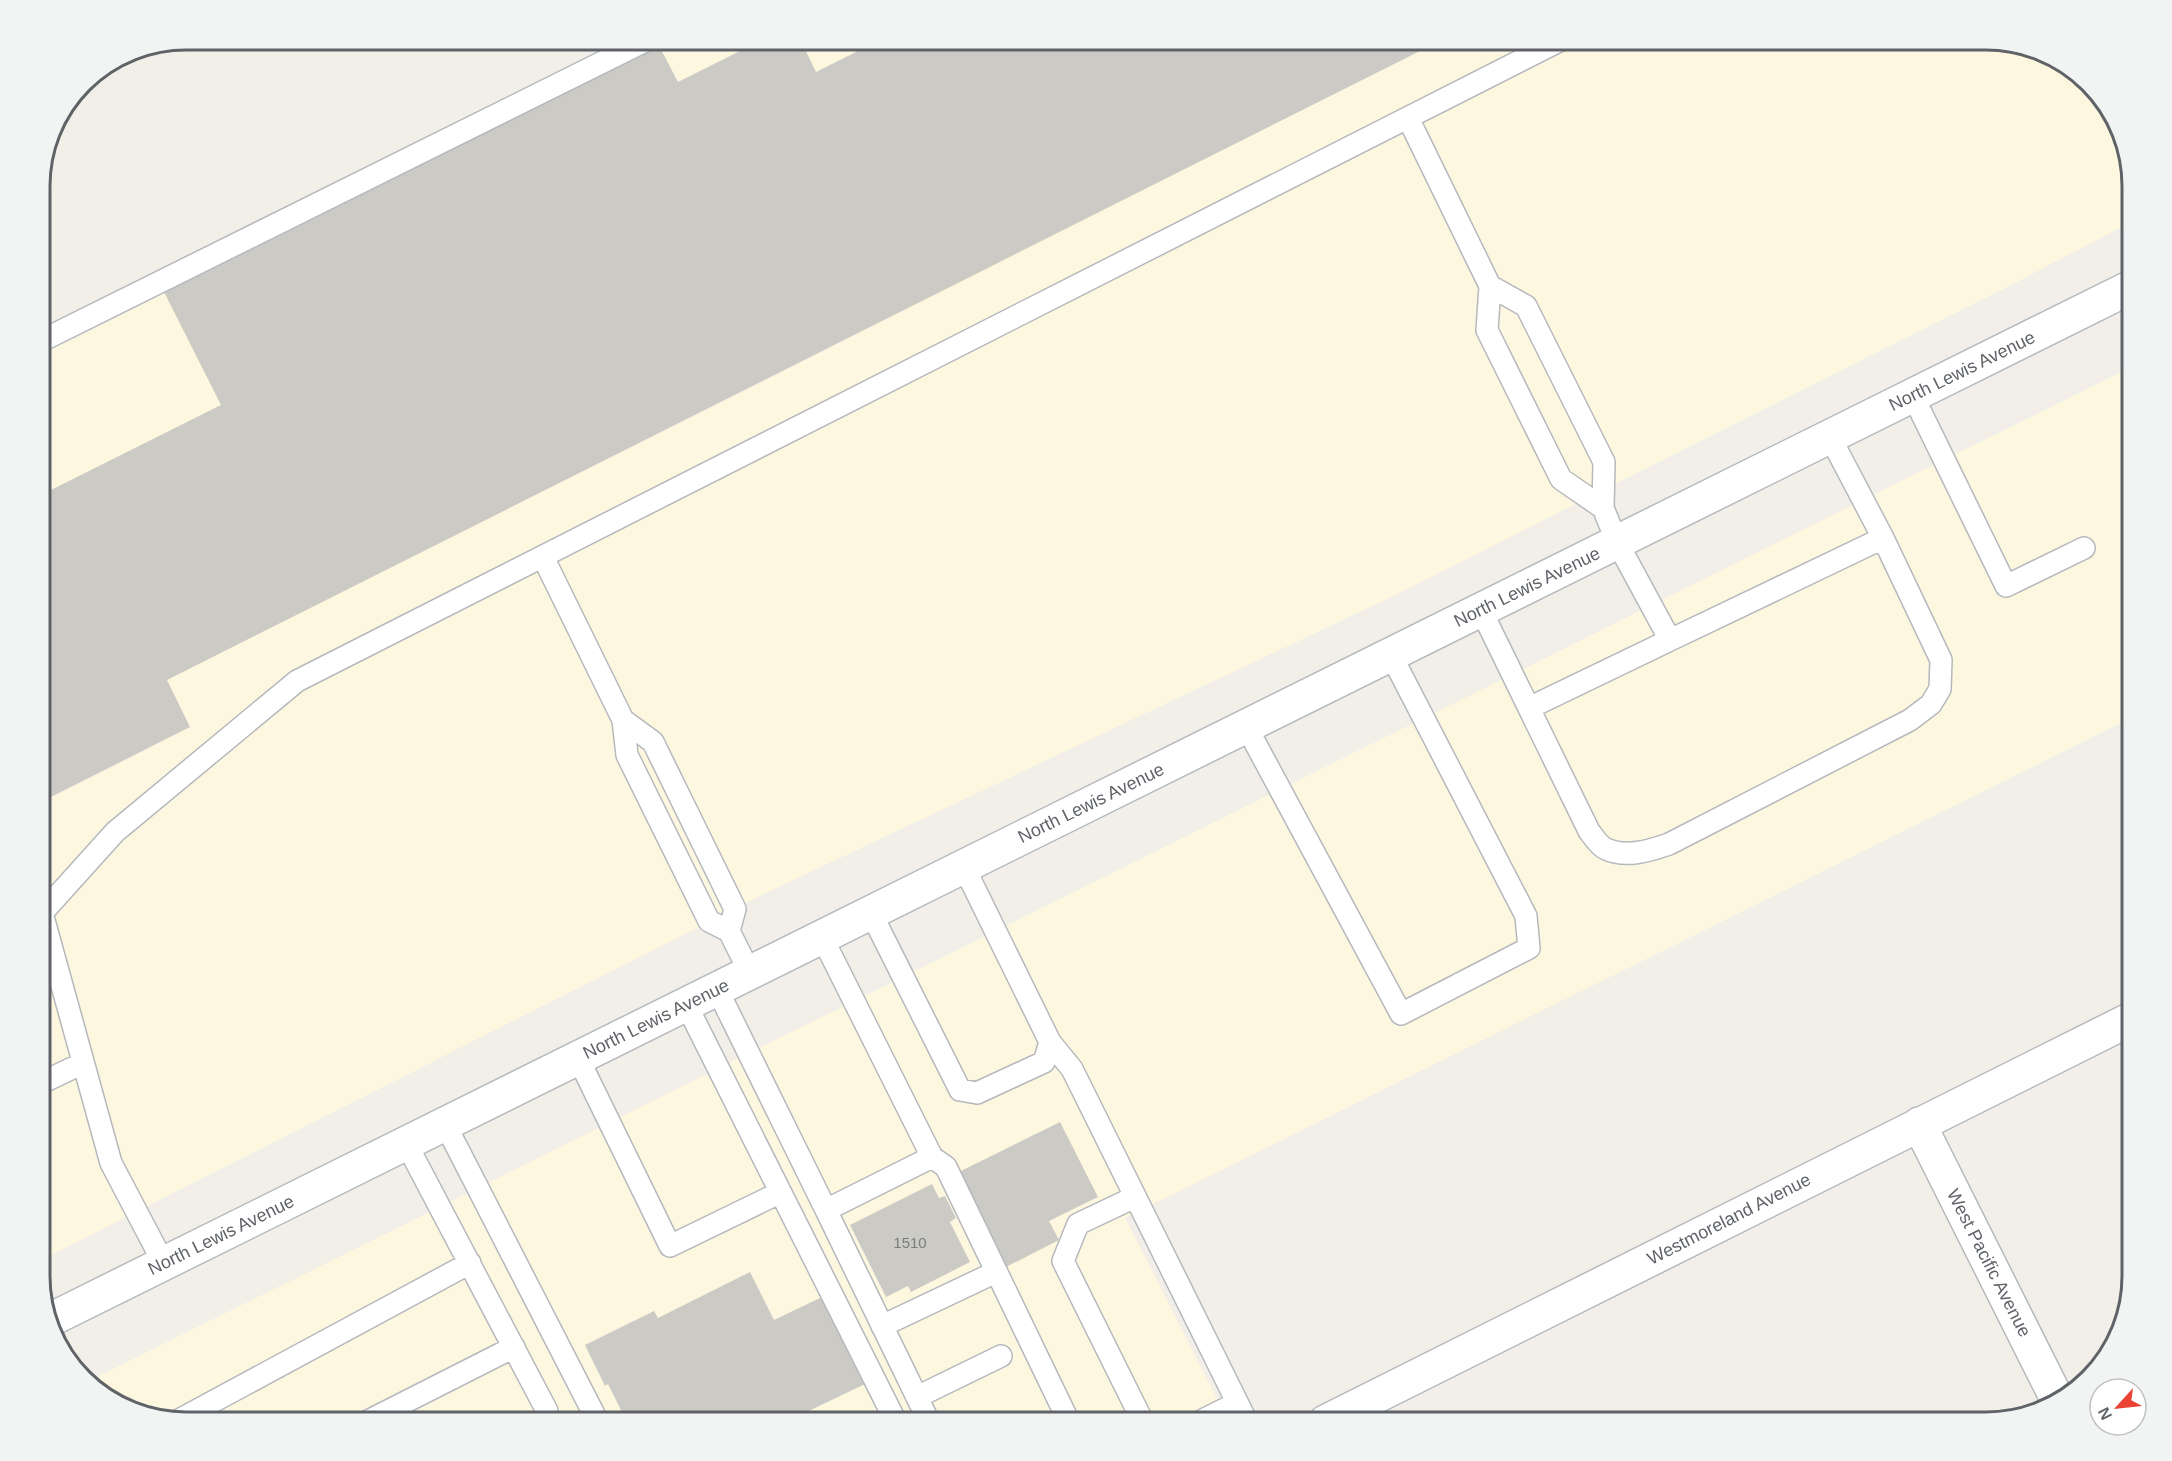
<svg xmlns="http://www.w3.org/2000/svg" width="2172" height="1461" font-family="Helvetica,sans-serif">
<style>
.commercial{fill:#fef7e0}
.building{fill:#cccac5}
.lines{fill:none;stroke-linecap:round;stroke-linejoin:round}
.lane-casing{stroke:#b5b8bc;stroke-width:24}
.street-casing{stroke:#b5b8bc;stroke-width:36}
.secondary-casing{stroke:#b6babf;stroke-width:36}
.lane{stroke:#fff;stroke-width:21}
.street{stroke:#fff;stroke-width:33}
.secondary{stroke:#fff;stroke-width:33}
.labels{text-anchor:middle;stroke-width:4.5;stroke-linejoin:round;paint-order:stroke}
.number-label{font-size:15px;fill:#7a7d7f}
.street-label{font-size:18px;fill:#5f6368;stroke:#fff}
.rim{fill:none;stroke:#5f6368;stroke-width:3}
</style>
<rect width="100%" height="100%" fill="#f1efe8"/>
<!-- commercial -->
<path class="commercial" d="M624,39H1986L2068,64L2118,121L2133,185V221L2013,284L1385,600L770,891L39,1261V332Z
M2133,366V717L1125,1218L1229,1422H186L104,1397L89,1381Z"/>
<!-- building -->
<path class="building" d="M764,39H800L816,72L882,39H1444L167,680L190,727L45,800L39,789V496L221,405L163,290L657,42L678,82Z
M1060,1122L1098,1197L1049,1221L1059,1240L1004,1268L957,1173Z
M932,1184L939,1198L945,1196L956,1218L950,1222L970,1262L911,1292L908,1286L886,1297L850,1225Z
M750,1272L774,1320L822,1297L865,1384L790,1420V1422H627L608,1384L605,1386L585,1345L654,1311L658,1318Z"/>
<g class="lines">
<!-- lane casing -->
<g class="lane-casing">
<path id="lane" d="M1408,118L1490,286L1487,330L1561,479L1603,508
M1490,286L1526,306L1604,462L1603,508L1617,542L1670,640L1883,538L1830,437
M39,342L649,39
M1913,396L2006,586L2084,548
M543,557L623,720L627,755L709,921L729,931L750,973
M1481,610L1589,831C1593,836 1599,846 1606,849C1626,858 1649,851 1669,844L1910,720L1931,704L1940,689L1941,660L1883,538
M1529,708L1670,640
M623,720L653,742L735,909L729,931
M1246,726L1401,1014L1529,948L1526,916L1391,655
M871,913L960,1090L977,1093L1044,1062L1050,1042L964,867
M717,989L826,1210L932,1157L822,937
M686,1004C755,1144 827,1282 896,1422
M1050,1042L1072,1069L1247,1422
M578,1058L670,1246L779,1193
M39,1084L83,1063
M445,1124L598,1422
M406,1143L547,1411L545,1422
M932,1157L946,1167L1069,1422
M1135,1197L1078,1224L1063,1261L1143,1422
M826,1210L929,1422
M164,1264L111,1163L42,913L115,832L297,681L1563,39
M882,1326L996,1272
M917,1397L1001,1356
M179,1420L470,1263
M366,1422L514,1347
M1199,1422L1237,1403"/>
</g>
<!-- street casing -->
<g class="street-casing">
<path id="street" d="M1919,1124L2059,1403
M1325,1422L2133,1018"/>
</g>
<!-- secondary casing -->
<g class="secondary-casing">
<path id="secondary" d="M50,1320L2133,286"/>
</g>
<!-- lane -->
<use href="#lane" class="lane"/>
<!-- street -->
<use href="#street" class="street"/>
<!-- secondary -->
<use href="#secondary" class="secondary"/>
</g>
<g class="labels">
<!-- number labels -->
<g class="number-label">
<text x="910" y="1248">1510</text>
</g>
<!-- street labels -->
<g class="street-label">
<text transform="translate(1962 371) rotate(-26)" y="6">North Lewis Avenue</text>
<text transform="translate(1527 587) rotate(-26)" y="6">North Lewis Avenue</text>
<text transform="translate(1091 803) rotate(-26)" y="6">North Lewis Avenue</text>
<text transform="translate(656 1019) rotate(-26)" y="6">North Lewis Avenue</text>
<text transform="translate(1729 1219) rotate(-27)" y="6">Westmoreland Avenue</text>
<text transform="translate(221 1235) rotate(-26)" y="6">North Lewis Avenue</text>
<text transform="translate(1989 1263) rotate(63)" y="6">West Pacific Avenue</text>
</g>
</g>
<!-- crop -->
<path d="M0 0H2172V1461H0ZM186 50H1986A136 136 0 0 1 2122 186V1276A136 136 0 0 1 1986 1412H186A136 136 0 0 1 50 1276V186A136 136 0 0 1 186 50Z" fill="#f2f3f3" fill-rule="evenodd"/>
<path class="rim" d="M186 50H1986A136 136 0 0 1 2122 186V1276A136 136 0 0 1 1986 1412H186A136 136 0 0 1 50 1276V186A136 136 0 0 1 186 50Z"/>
<!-- north arrow -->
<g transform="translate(2118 1407) rotate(243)"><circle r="28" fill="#ffffff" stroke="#bfc1c3" stroke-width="1.5"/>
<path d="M0-4.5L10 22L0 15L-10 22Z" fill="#ea4335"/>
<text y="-9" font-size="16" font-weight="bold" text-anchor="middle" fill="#5f6368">N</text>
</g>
</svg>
